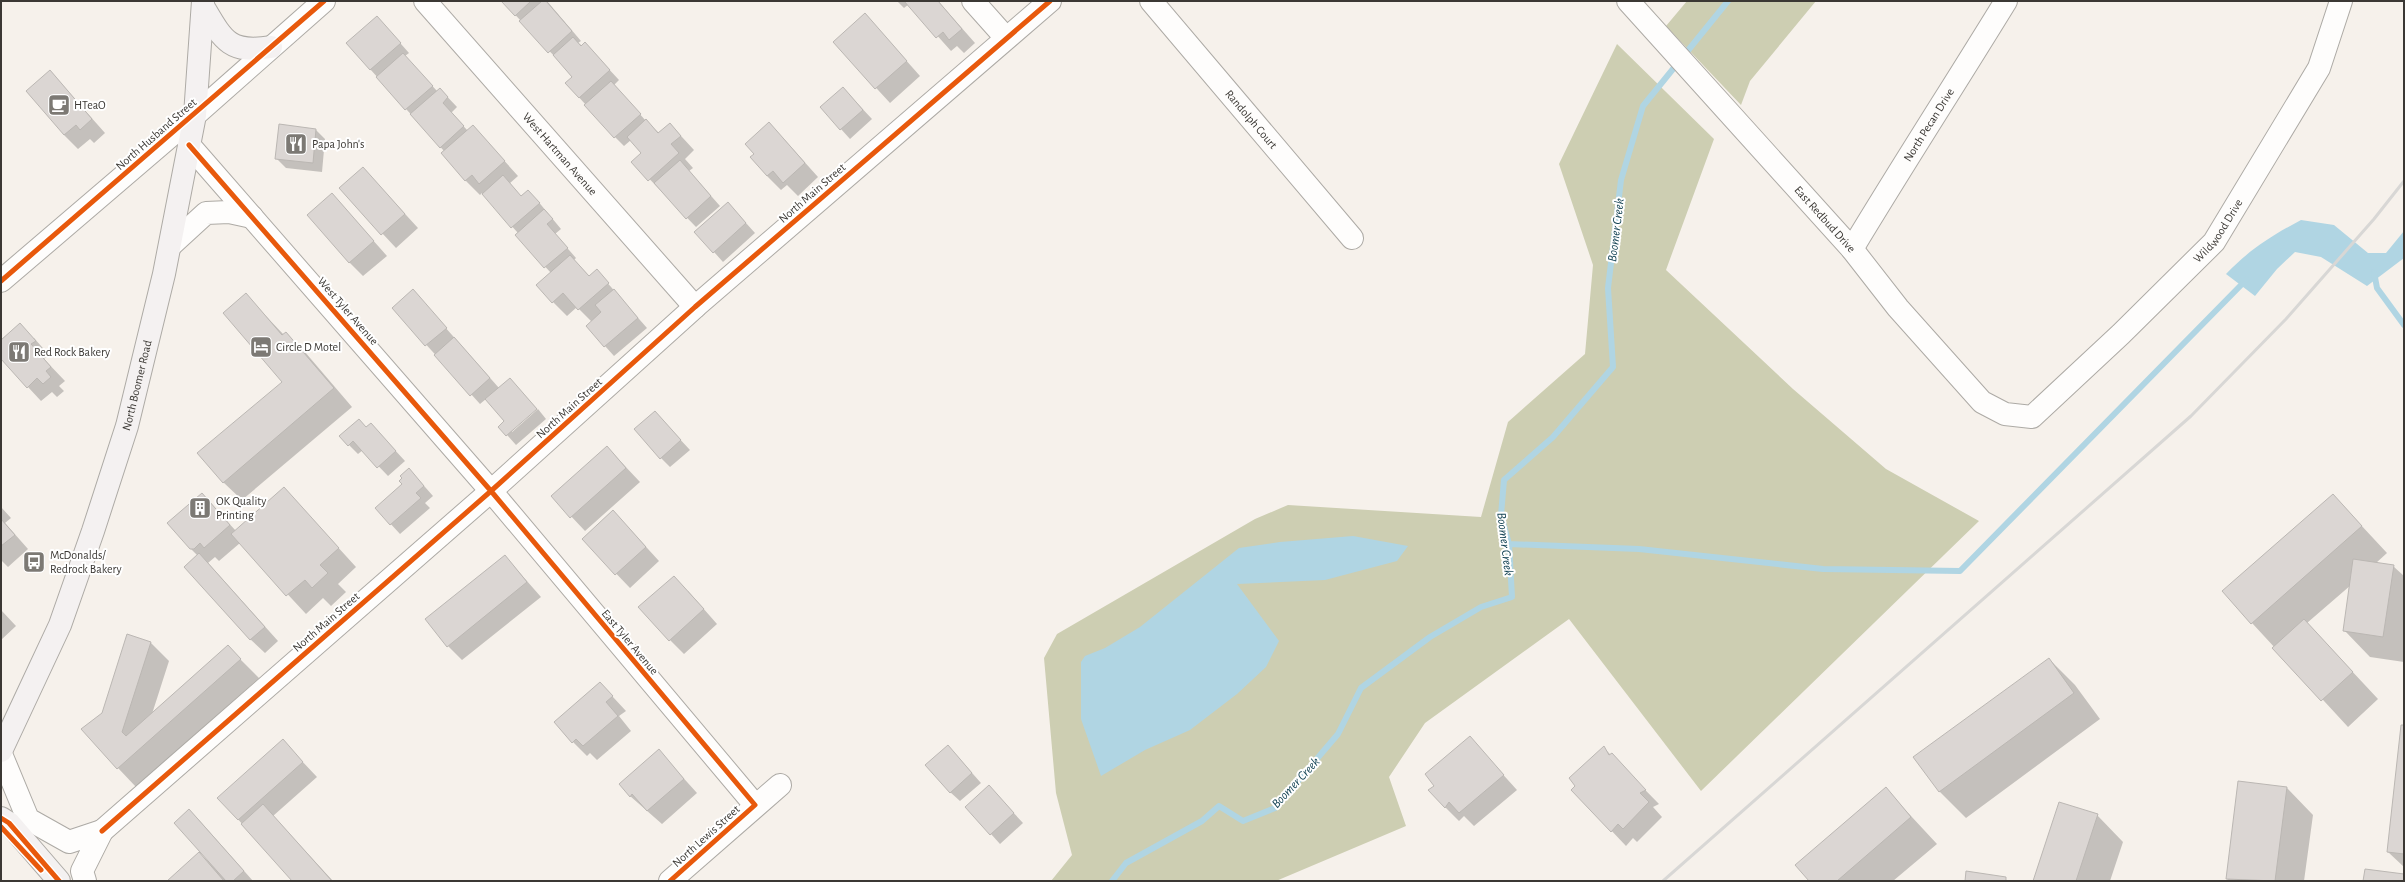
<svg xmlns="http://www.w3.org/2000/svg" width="2405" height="882" font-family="'Alegreya Sans',sans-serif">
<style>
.forest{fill:#cdceb2}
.water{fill:#b0d5e3}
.shadow{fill:#0003}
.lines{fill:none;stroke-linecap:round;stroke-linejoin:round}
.stream{stroke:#b0d5e3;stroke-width:6}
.building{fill:#dbd6d3;stroke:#bbb7b3}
.minor-casing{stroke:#adaaa5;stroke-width:24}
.tertiary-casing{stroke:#adaaa5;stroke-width:24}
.secondary-casing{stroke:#adaaa5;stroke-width:24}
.minor{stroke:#fefdfc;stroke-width:22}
.tertiary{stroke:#fefdfc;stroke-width:22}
.secondary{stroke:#f4f1f1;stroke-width:22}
.rail{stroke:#d8d7d5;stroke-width:3}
.cycleway-casing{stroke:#fff;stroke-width:8}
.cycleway{stroke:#e8590c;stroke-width:5}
.labels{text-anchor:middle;stroke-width:4;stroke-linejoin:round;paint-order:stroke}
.poi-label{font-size:12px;fill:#3b3834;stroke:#fff;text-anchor:start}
.street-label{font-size:12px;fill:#3b3834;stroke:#fff}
.water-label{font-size:13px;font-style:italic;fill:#154455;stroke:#fff}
</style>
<rect width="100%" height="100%" fill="#f6f1eb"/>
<!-- forest -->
<path class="forest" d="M1687,1H1816L1750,81L1741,105L1666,26Z
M1617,44L1714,139L1666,270L1793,389L1886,469L1979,521L1701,791L1569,619L1425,723L1389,777L1406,826L1276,881H1051L1072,855L1056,793L1044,658L1057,634L1255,519L1288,505L1481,517L1508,422L1585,354L1593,265L1559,164Z"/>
<!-- water -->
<path class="water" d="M2301,220L2334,225L2368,253H2386L2404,231V258L2367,286L2321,257L2295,252L2277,269L2255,296L2226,274C2249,250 2271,236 2301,220Z
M1353,536L1408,546L1397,561L1325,580L1237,584L1279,641L1266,667L1237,694L1190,730L1145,750L1101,776L1081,719V662L1085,656L1105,648L1140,627L1239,548L1280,542Z"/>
<!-- shadow -->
<path class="shadow" d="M502,1H547L581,41L578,43L594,53L619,80L614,85L646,121L659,133L670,124L694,150L685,159L693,168L689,171L720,206L696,227L633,162L642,153L631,140L624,146L615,137L566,83L574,77Z
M897,1H938L975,43L964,53L957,46L951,51L909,4L904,8Z
M865,14L920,76L890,103L834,42Z
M386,27L409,53L405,56L437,91L440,89L457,107L451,113L468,131L473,126L518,176L509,184L521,197L537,200L561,229L555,234L576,258L574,260L590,277L597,271L647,328L614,356L587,326L592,322L577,307L567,316L553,302L551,273L516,235L518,233L482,193L480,195L466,181L442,153L444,151L370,69Z
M50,71L105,133L94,143L90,139L78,149L64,135Z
M843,88L872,119L850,139L821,107Z
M280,125L316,130L325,139L322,172L286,168L276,158Z
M783,138L818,177L798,196L787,185L781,190L767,176Z
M363,168L418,228L396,248L340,188Z
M332,194L387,256L363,276L349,262Z
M737,213L755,233L723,262L714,252Z
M413,291L499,388L510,379L536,408L512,429V432L538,409L546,419L516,445L500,427L506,421L486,399L480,404L393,308Z
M246,295L284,335L286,333L305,352L352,407L242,500L223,482L283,382Z
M34,338L49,355L44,359L65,381L59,386L64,391L57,397L52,392L41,401L1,358V341Z
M664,422L690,450L670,467L661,458Z
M371,424L405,461L388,476L363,450L358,454L349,445Z
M607,447L640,482L585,531L552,496Z
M418,479L433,496L425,503L430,508L400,534L376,508Z
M284,488L356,567L338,584L346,592L331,606L323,598L306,614L240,543L219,561L215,557L208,563L278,641L265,653L250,639L198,556L190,548L202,494L236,531Z
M2333,495L2387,553L2376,563L2393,566L2404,576V662L2370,657L2344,630L2351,585L2307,623L2378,699L2348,727L2252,623Z
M1,507L11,518L5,523L28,549L8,567L1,560Z
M627,526L659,561L630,588L583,539Z
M505,556L541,597L462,660L448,646Z
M688,591L717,624L684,654L670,640Z
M1,610L16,626L1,640Z
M151,643L169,661L152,714L228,647L259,678L136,787L118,768L103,714Z
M2049,659L2075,685L2100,719L1966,818L1940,792L1914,758Z
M600,683L626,711L619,716L631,731L597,760L590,753L587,756L573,742Z
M2404,726V867L2388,852Z
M1470,738L1517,790L1474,826L1464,816L1459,821L1445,807L1436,786Z
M283,741L317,777L273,816L333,881H293L219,798Z
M1604,748L1659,804L1653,807L1662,817L1637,842L1633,838L1626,846L1573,790Z
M659,751L697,793L662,824L630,796Z
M957,756L981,783L960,801L950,792Z
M1885,788L1937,844L1893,881H1811Z
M2287,788L2313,815L2304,881H2229L2227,879Z
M998,796L1023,823L1000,844L991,834Z
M189,810L199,820L253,881H168L199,854L214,867Z
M2097,815L2123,842L2110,881H2034Z"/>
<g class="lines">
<!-- stream -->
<path class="stream" d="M2374,272L2377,288L2404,325
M1509,544L1639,549L1823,569L1960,571L2246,280
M1112,881L1126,863L1202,821L1219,806L1243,821L1275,808L1338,734L1361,688L1430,637L1481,607L1512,597L1509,544L1501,515L1504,480L1553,437L1613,367L1608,288L1621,180L1643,106L1728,1"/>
</g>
<!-- building -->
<path class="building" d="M501,1H531L515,16Z
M542,1H546L572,31L548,53L519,21Z
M904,1H938L962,29L949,40L943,32L936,38Z
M865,13L907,61L875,89L833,42Z
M377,16L401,43L370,70L346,43Z
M573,37L581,46L585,42L610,70L579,98L565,83L572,77L553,55Z
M403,53L433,86L405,110L376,77Z
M50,70L92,119L80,130L76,125L64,135L26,91Z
M611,81L641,114L614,138L584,105Z
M843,87L863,110L840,130L820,107Z
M440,88L448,97L443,103L464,126L440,148L410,114Z
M646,119L658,133L670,123L681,136L671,144L679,153L648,181L631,162L641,153L627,137Z
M769,122L805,163L783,183L773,171L767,176L750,157L754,154L745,144Z
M279,124L316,129L313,163L275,159Z
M473,125L505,161L479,184L472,175L465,181L441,153Z
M680,160L711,196L686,219L654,183Z
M363,167L405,214L381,235L339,188Z
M503,175L521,196L528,190L540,203L511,228L482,194Z
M332,193L374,241L349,263L307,215Z
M728,202L746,223L713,253L694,232Z
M544,209L553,219L547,224L568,248L544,268L515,235Z
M570,255L589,276L597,269L609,283L578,310L563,293L552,303L536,285Z
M413,289L447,328L425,346L392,308Z
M614,289L638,318L604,347L586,326L601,312L595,305Z
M246,293L282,335L286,332L334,388L223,483L197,453L282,382L223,313Z
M20,323L36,341L31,344L51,367L46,371L51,377L43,384L37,378L27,388L1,359V340Z
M454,337L490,378L470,396L434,355Z
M510,378L537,409L506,436L498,427L504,421L485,399Z
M655,411L681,440L660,459L634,429Z
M359,419L366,427L371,423L396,451L377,468L353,441L348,446L339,436Z
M607,446L626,468L570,518L551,496Z
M409,468L424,486L416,493L421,498L390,525L375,508L402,484L399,481L402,478L400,476Z
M284,487L339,548L320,565L328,573L312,588L305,580L286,596L231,534Z
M202,493L230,525L204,548L200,543L194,549H190L167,523Z
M2333,494L2362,526L2251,624L2222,591Z
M613,510L646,547L615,575L582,539Z
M1,519L15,535L1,546Z
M199,553L265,627L250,640L184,567Z
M505,555L527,582L447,647L425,619Z
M2353,559L2394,565L2383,637L2343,631Z
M674,576L704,609L669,641L638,607Z
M2304,619L2353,672L2321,701L2272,648Z
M127,634L151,642L122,732L126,736L228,645L241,659L117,769L81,729L102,713Z
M2049,658L2074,693L1939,792L1913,757Z
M600,682L613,696L606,702L618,716L583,746L576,739L572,743L554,722Z
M2401,725H2404V854L2387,852Z
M1470,736L1504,775L1459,813L1449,802L1445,808L1428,790L1434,786L1425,774Z
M283,739L303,762L238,820L217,798Z
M948,745L972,773L950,793L925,765Z
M1604,746L1609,755L1612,753L1646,790L1640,793L1649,802L1623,829L1618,824L1611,832L1571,790L1575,786L1569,778Z
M659,749L684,779L647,811L632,794L630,797L619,784Z
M2238,781L2287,787L2275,881L2226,879Z
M989,785L1014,813L990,835L965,807Z
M1886,787L1911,817L1837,881H1809L1795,865Z
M2059,802L2098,814L2076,881H2033Z
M263,804L332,881H292L241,824Z
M189,809L244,871L233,881H226L174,823Z
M199,852L224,881H167Z
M2365,869L2404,874V881H2363Z
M1966,871L2006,877V881H1965Z"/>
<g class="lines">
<!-- minor casing -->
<g class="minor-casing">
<g id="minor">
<path id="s1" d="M425,1L695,307"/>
<path d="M973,1L1006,38"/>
<path id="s2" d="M1151,1L1352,238"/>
<path id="s3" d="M1628,1L1852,249L1898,308L1982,402L2005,414L2032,417L2121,334L2214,242L2319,68L2341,1"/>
<path d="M189,145L491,491L755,805"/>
<path d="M170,246L206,213L229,212L252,217"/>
<path id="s4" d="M1852,249C1902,166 1955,84 2006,1"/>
<path d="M1,281L195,115"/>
<path d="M1,754L28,819L69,842L102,831L82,871L85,881"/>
<path d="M102,831L491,491L695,307L1050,1"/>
<path d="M670,881L780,785"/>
</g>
</g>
<!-- tertiary casing -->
<g class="tertiary-casing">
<path id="tertiary" d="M195,115L324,1"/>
</g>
<!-- secondary casing -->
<g class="secondary-casing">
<g id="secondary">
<path d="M203,6C223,40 229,54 271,47"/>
<path id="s5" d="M1,751L60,625L93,531L127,426L164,274L195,115L203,1"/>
<path d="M1,818L9,823L59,881"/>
</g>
</g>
<!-- minor -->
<use href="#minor" class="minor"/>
<!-- tertiary -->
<use href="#tertiary" class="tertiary"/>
<!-- secondary -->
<use href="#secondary" class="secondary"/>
<!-- rail -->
<path class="rail" d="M1663,881L2191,416L2286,319L2374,219L2404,181"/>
<!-- cycleway casing -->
<g class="cycleway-casing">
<path id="cycleway" d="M189,145L491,491L755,805L670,881
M1,281L324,1
M1,818L9,823L59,881
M1,827L41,870
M102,831L491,491L695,307L1050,1"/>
</g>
<!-- cycleway -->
<use href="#cycleway" class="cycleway"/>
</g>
<!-- icons -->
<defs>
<g id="cafe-square" transform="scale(1.15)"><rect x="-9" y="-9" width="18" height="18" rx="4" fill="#7c7974" stroke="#fff"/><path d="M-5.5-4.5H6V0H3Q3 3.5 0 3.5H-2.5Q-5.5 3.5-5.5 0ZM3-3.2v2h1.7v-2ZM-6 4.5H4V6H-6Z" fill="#fff"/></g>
<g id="restaurant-square" transform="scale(1.15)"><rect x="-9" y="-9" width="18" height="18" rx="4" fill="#7c7974" stroke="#fff"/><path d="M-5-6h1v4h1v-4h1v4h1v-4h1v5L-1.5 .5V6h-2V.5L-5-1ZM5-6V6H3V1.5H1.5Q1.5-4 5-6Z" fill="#fff"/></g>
<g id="hotel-square" transform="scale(1.15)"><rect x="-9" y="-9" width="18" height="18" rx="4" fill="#7c7974" stroke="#fff"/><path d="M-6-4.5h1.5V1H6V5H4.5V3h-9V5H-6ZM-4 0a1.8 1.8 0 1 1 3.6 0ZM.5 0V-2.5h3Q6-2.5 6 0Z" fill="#fff"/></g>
<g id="building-square" transform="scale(1.15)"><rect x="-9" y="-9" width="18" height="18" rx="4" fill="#7c7974" stroke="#fff"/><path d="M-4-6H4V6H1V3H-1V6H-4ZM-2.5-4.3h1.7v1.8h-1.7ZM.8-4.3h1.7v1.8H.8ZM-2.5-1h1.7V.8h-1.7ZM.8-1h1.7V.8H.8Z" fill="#fff"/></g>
<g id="bus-square" transform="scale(1.15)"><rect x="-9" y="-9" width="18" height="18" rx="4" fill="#7c7974" stroke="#fff"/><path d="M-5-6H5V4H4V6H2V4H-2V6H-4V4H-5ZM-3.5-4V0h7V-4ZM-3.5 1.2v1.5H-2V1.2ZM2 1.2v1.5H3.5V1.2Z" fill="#fff"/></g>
</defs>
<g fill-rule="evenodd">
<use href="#cafe-square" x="59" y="105"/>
<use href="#restaurant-square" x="296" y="144"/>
<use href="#hotel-square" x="261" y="347"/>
<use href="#restaurant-square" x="19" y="352"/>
<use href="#building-square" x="200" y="508"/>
<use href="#bus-square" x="34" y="562"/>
</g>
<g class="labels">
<!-- poi labels -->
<g class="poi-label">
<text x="74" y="109">HTeaO</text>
<text x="312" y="148">Papa John's</text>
<text x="276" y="351">Circle D Motel</text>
<text x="34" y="356">Red Rock Bakery</text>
<text x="216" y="505">OK Quality<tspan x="216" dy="14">Printing</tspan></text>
<text x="50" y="559">McDonalds/<tspan x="50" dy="14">Redrock Bakery</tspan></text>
</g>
<!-- street labels -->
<g class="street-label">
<text dy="4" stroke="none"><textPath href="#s2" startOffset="155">Randolph Court</textPath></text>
<text dy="4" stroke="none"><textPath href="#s4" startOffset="146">North Pecan Drive</textPath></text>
<text transform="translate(156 134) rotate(-41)" y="4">North Husband Street</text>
<text dy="4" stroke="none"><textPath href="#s1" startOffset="204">West Hartman Avenue</textPath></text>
<text transform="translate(812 193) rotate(-41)" y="4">North Main Street</text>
<text dy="4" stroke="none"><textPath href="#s3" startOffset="294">East Redbud Drive</textPath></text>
<text dy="4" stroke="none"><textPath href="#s3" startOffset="852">Wildwood Drive</textPath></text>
<text transform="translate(348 311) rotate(49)" y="4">West Tyler Avenue</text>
<text dy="4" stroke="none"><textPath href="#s5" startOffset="391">North Boomer Road</textPath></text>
<text transform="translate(569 408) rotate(-42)" y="4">North Main Street</text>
<text transform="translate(326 622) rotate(-41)" y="4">North Main Street</text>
<text transform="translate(630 642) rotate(50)" y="4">East Tyler Avenue</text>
<text transform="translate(706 836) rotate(-42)" y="4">North Lewis Street</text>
</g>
<!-- water labels -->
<g class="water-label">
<text transform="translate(1615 230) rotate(-83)" y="5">Boomer Creek</text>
<text transform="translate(1506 544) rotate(83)" y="5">Boomer Creek</text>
<text transform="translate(1295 782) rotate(-47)" y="5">Boomer Creek</text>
</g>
</g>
<!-- border -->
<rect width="2405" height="882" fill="none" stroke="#3b3834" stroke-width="4"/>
</svg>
